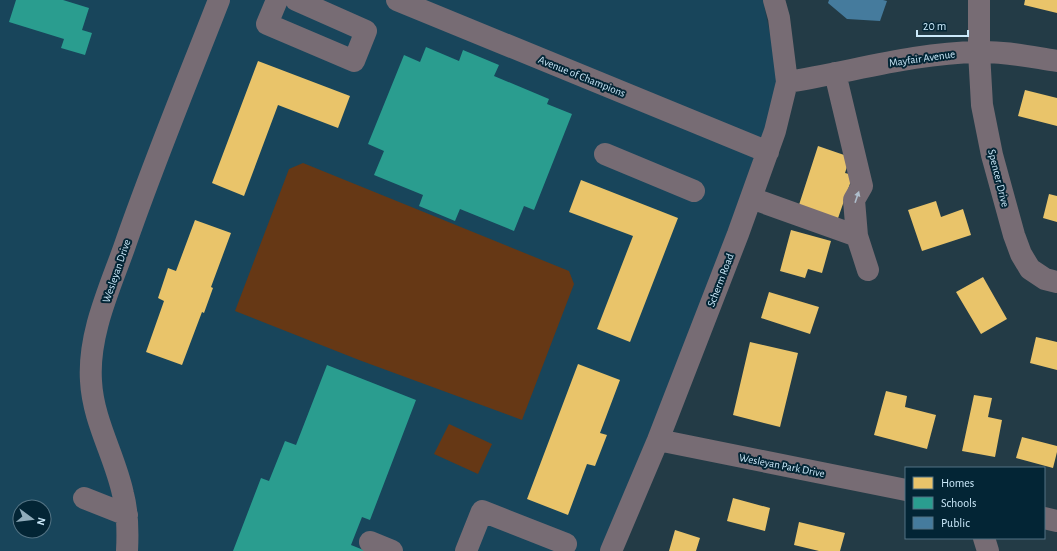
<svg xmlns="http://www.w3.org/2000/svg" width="1057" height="551" font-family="'Alegreya Sans',sans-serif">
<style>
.built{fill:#18455b;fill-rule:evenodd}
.green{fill:#663815}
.homes{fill:#e9c46a}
.schools{fill:#2a9d8f}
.public{fill:#457b9d}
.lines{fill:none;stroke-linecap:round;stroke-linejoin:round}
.minor{stroke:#776c74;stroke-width:22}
.oneway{fill:#aebdcb}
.labels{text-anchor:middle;stroke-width:4;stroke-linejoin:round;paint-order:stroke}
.street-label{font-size:11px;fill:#cbe9fa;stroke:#032535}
</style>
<rect width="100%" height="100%" fill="#233b46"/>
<!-- built -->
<path class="built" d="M0,0H763L774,53L777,85L770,119L668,389L602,551H0ZM20,507H44V531H20Z"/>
<!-- green -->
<path class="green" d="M303,163L569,271L574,284L522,420L359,360L235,311L289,169Z
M449,424L492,444L478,474L434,454Z"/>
<!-- homes -->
<path class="homes" d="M1025,0H1057V13L1024,5Z
M258,61L350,96L338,128L278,105L244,196L212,183Z
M1025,90L1057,98V126L1018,116Z
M818,146L850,157L845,173L853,175L836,224L797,211Z
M581,180L678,218L630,342L597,329L633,236L569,212Z
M1049,194L1057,196V222L1043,218Z
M936,201L941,217L963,209L971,235L922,251L908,210Z
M195,220L231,233L211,287L213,288L204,313L202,312L182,365L146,352L164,301L158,298L168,268L176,271Z
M791,230L831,241L822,273L808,269L805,278L780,271Z
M983,277L1007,319L981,334L956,292Z
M769,292L819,307L810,334L761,318Z
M1036,337L1057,342V370L1030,363Z
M750,342L798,353L780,427L733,415Z
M578,364L620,380L600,433L607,435L595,466L587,464L568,515L527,499Z
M886,391L907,396L905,407L936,415L927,449L874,435Z
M974,395L992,398L988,417L1002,420L995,457L962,451Z
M1022,437L1057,446V452L1053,468L1016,458Z
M733,498L770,508L765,531L727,521Z
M799,522L845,533L840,551H819L794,545Z
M675,530L700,538L696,551H669Z"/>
<!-- schools -->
<path class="schools" d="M16,0H63L89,8L82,30L92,33L85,55L61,48L64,39L9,22Z
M426,47L459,61L463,50L499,65L494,76L549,99L547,104L572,114L534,210L524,206L514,231L460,209L455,221L419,206L423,195L374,175L384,151L368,144L404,55L420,62Z
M327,365L416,400L370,520L362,517L351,545L366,551H233L261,478L269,481L285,441L296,445Z"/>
<!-- public -->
<path class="public" d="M829,0H883L887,1L880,21L847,19L828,3Z"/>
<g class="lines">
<!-- minor -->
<path class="minor" d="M277,0L267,24L354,61L366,31L296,0
M397,0L768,152
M979,0V52L982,105L992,155L1014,235L1021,254L1030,269L1045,279L1057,282
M835,73L862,186L854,200L857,236L868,270
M787,82C851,72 914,53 978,52C1005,51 1031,57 1057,61
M605,154L694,191
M751,198L857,236
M658,440L906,490
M84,498L127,515
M1044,518L1057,521
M984,538L988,551
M370,542L392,551
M127,551C128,532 128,513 123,494C115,456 93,421 91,381C88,335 109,290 124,248C153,164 187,82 219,0
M466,551L482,511L566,544
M611,551L658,440L738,234L775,131L787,82L779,18L774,0"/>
</g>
<!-- one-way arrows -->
<defs><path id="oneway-solid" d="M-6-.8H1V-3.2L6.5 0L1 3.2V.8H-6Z"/></defs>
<use class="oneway" href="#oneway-solid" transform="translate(857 197) rotate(-71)"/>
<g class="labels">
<!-- street labels -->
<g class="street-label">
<text transform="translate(922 58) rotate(-8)" y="4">Mayfair Avenue</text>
<text transform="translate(582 76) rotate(22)" y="4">Avenue of Champions</text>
<text transform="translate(999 178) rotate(76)" y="4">Spencer Drive</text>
<text transform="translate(116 271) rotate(-71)" y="4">Wesleyan Drive</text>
<text transform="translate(720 280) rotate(-69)" y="4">Scherm Road</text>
<text transform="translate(782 465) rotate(11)" y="4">Wesleyan Park Drive</text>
</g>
</g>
<!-- legend -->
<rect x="905" y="467" width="140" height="72" fill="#032535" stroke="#537384"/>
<rect x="913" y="477" width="20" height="12" fill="#e9c46a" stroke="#537384"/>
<text x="941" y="487" font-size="12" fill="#cbe9fa">Homes</text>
<rect x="913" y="497" width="20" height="12" fill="#2a9d8f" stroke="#537384"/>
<text x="941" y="507" font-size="12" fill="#cbe9fa">Schools</text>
<rect x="913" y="517" width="20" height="12" fill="#457b9d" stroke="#537384"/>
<text x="941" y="527" font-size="12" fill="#cbe9fa">Public</text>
<!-- north arrow -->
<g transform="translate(32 519) rotate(105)"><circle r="19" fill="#032535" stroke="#537384"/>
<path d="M0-3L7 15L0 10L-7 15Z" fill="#90acbb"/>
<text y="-6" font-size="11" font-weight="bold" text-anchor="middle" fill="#cbe9fa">N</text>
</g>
<!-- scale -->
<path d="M917 30v6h51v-6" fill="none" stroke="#cbe9fa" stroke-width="2"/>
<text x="923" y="30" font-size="12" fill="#cbe9fa" stroke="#032535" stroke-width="3" paint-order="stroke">20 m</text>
</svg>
